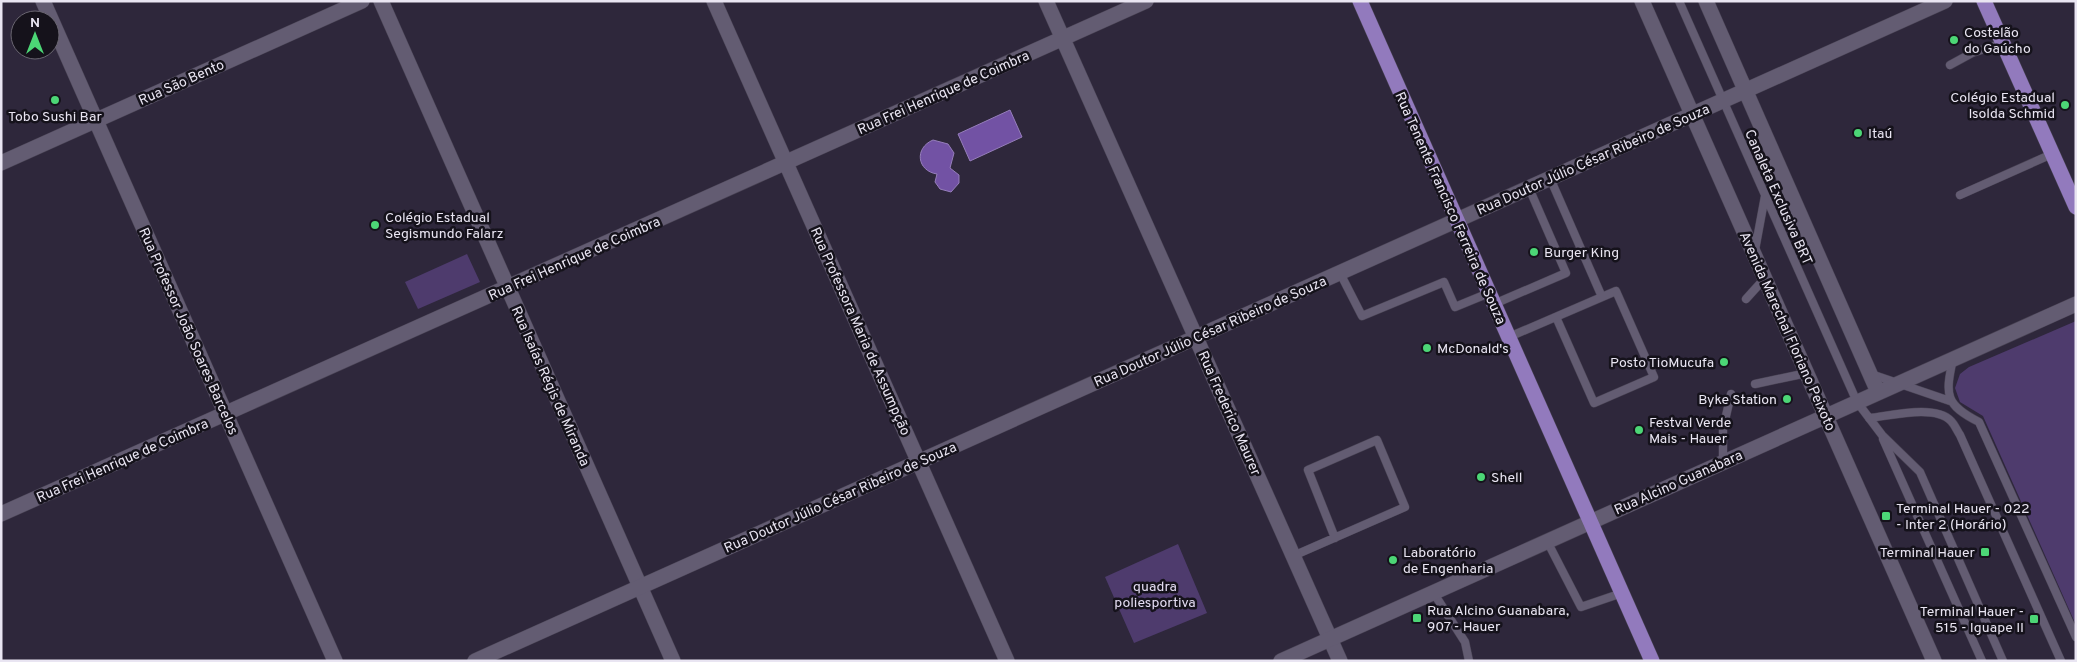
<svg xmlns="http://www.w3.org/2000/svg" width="2077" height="662" font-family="Overpass,sans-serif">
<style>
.green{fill:#4e3b6d}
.water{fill:#7252a4;stroke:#967ebb}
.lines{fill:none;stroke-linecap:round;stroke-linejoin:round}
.lane-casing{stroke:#494354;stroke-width:9}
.street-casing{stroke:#494354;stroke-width:16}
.secondary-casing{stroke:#494354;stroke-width:16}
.primary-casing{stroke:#494354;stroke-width:16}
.lane{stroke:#635c72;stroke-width:8}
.street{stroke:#635c72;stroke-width:15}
.secondary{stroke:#635c72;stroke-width:15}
.primary{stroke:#927abd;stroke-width:15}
.poi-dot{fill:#4cd676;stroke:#15121b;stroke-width:2}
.labels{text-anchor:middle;stroke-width:5;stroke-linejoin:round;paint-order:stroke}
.poi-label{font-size:14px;fill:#e9e5f2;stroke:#15121b;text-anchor:start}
.street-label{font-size:14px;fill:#e9e5f2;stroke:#15121b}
.park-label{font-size:14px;fill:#e4ddf3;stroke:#15121b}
</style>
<rect width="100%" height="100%" fill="#2e273b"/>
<!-- green -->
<path class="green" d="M467,254L480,282L418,309L405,282Z
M2076,321V625L1983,416L1960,402L1955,388L1960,374L1969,367Z
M1178,544L1207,613L1134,643L1105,577Z"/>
<!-- water -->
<path class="water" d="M1010,110L1022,137L970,161L958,134Z
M933,140L948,144L954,153L950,168L959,175V183L951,192L940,189L935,182L937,174C917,171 914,148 933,140Z"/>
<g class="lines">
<!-- lane casing -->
<g class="lane-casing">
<path id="lane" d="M1679,1L1857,402L1882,435L1920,472L2003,661
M1950,65L1972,53L2003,43
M1960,195L2052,154
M1755,250L1765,196
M1340,273L1362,316L1444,282L1455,307L1489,293
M1746,299L1765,278
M1494,304L1566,273L1529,188
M1556,317L1594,403L1654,377L1616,291L1602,297
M1509,337L1602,297L1550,178
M1953,359C1945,395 1945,405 1979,422L2076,637
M1871,374L1950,401
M1755,384L1807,373
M1869,418C1890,416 1935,404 1951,421C1955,425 1957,431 1960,435L2061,661
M1883,439L1982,661
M1723,462V429L1731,394
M1547,541L1581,607L1622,593
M1293,556L1405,507L1377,440L1308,470L1335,538
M1433,592L1465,642L1469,661"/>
</g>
<!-- street casing -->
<g class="street-casing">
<path id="street" d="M381,1L673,661
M714,1L1007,661
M1046,1L1340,661
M1,163L362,1
M1,514L1146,1"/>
</g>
<!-- secondary casing -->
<g class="secondary-casing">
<path id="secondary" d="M43,1L335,661
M1642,1L1934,661
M1706,1L1878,392
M475,661L1945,1
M1281,661L2076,304"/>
</g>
<!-- primary casing -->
<g class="primary-casing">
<path id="primary" d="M1360,1L1652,661
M1984,1L2076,207"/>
</g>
<!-- lane -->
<use href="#lane" class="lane"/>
<!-- street -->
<use href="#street" class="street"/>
<!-- secondary -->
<use href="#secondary" class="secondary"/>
<!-- primary -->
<use href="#primary" class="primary"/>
</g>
<!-- markers -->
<g class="poi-dot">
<circle cx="1954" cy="40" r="5"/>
<circle cx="55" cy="100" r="5"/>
<circle cx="2065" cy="105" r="5"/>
<circle cx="1858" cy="133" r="5"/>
<circle cx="375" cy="225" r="5"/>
<circle cx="1534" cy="252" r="5"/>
<circle cx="1427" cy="348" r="5"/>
<circle cx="1724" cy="362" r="5"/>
<circle cx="1787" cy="399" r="5"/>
<circle cx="1639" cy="430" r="5"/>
<circle cx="1481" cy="477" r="5"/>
<rect x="1881" y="511" width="10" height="10" rx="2.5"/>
<rect x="1980" y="547" width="10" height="10" rx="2.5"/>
<circle cx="1393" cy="560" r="5"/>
<rect x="1412" y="613" width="10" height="10" rx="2.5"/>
<rect x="2029" y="614" width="10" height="10" rx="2.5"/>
</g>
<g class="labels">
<!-- poi labels -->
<g class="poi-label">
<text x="1964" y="37">Costelão<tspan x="1964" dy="16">do Gaúcho</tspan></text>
<text x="2055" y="102" text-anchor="end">Colégio Estadual<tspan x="2055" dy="16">Isolda Schmid</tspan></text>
<text x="55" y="121" text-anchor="middle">Tobo Sushi Bar</text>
<text x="1868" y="138">Itaú</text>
<text x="385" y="222">Colégio Estadual<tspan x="385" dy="16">Segismundo Falarz</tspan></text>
<text x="1544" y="257">Burger King</text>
<text x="1437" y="353">McDonald's</text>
<text x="1714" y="367" text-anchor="end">Posto TioMucufa</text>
<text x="1777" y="404" text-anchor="end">Byke Station</text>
<text x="1649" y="427">Festval Verde<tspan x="1649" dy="16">Mais - Hauer</tspan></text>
<text x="1491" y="482">Shell</text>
<text x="1896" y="513">Terminal Hauer - 022<tspan x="1896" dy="16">- Inter 2 (Horário)</tspan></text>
<text x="1403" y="557">Laboratório<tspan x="1403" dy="16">de Engenharia</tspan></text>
<text x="1975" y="557" text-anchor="end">Terminal Hauer</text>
<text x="1427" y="615">Rua Alcino Guanabara,<tspan x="1427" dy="16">907 - Hauer</tspan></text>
<text x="2024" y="616" text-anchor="end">Terminal Hauer -<tspan x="2024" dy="16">515 - Iguape II</tspan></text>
</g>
<!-- street labels -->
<g class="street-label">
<text transform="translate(181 82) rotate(-24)" y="5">Rua São Bento</text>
<text transform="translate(943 92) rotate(-24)" y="5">Rua Frei Henrique de Coimbra</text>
<text transform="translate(1593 159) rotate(-24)" y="5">Rua Doutor Júlio César Ribeiro de Souza</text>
<text transform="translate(1779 197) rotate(66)" y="5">Canaleta Exclusiva BRT</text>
<text transform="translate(1451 208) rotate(66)" y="5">Rua Tenente Francisco Ferreira de Souza</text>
<text transform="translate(574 258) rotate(-24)" y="5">Rua Frei Henrique de Coimbra</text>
<text transform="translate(189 331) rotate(66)" y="5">Rua Professor João Soares Barcelos</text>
<text transform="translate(861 331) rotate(66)" y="5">Rua Professora Maria de Assumpção</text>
<text transform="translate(1210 331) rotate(-24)" y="5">Rua Doutor Júlio César Ribeiro de Souza</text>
<text transform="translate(1788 331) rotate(66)" y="5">Avenida Marechal Floriano Peixoto</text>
<text transform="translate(551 386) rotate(66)" y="5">Rua Isaías Régis de Miranda</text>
<text transform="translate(1230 413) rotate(66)" y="5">Rua Frederico Maurer</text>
<text transform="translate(122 460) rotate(-24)" y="5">Rua Frei Henrique de Coimbra</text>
<text transform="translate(1678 482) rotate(-24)" y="5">Rua Alcino Guanabara</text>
<text transform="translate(840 497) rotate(-24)" y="5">Rua Doutor Júlio César Ribeiro de Souza</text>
</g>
<!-- park labels -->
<g class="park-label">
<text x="1155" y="591">quadra<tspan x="1155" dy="16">poliesportiva</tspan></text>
</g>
</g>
<!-- border -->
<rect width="2077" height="662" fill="none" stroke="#e9e5f2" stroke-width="5"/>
<!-- north arrow -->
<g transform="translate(35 35)"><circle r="24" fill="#15121b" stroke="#6a6671"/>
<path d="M0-4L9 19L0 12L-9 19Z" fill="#4cd676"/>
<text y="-8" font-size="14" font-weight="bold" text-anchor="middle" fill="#e9e5f2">N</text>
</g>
</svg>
